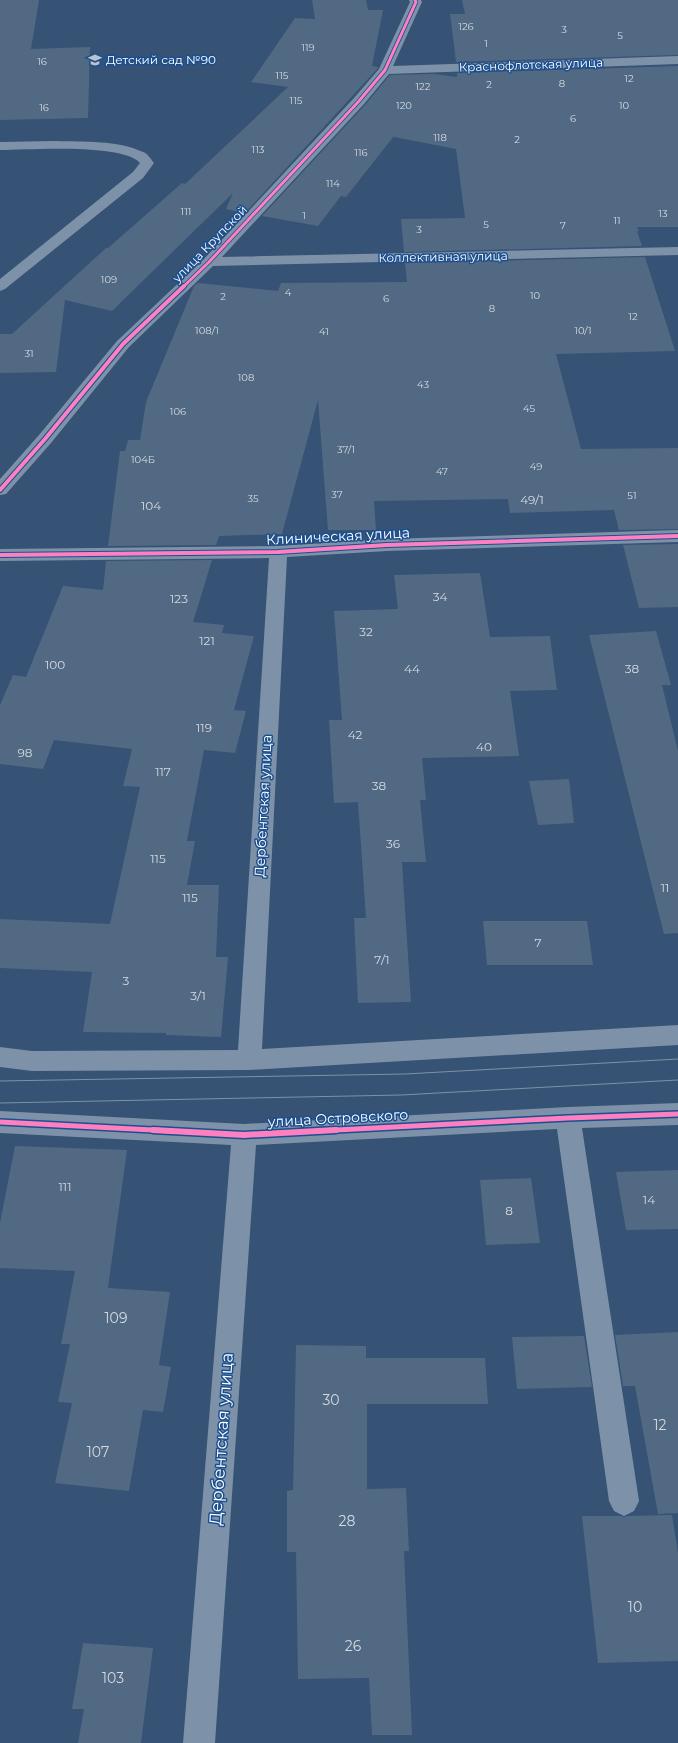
<svg xmlns="http://www.w3.org/2000/svg" width="678" height="1743" font-family="Montserrat,sans-serif">
<style>
.building{fill:#526984}
.lines{fill:none;stroke-linecap:round;stroke-linejoin:round}
.minor{fill:#7d92a8;fill-rule:evenodd}
.tram{stroke:#7e92a7;stroke-width:1}
.cycleway-far3-casing{stroke:#1b4f8f;stroke-width:4.5}
.cycleway-far2-casing{stroke:#1b4f8f;stroke-width:6}
.cycleway-far1-casing{stroke:#1b4f8f;stroke-width:8}
.cycleway-casing{stroke:#1b4f8f;stroke-width:9}
.cycleway-far3{stroke:#ff80c0;stroke-width:3}
.cycleway-far2{stroke:#ff80c0;stroke-width:4}
.cycleway-far1{stroke:#ff80c0;stroke-width:5}
.cycleway{stroke:#ff80c0;stroke-width:6}
.labels{text-anchor:middle;stroke-width:3;stroke-linejoin:round;paint-order:stroke}
.far-number-label{font-size:10px;fill:#d4dae0}
.far-poi-label{font-size:12px;fill:#fff;stroke:#1b4f8f;text-anchor:start}
.far-street-label{font-size:12px;fill:#fff;stroke:#1b4f8f}
.number-label{font-size:12px;fill:#d4dae0}
.street-label{font-size:14px;fill:#fff;stroke:#1b4f8f}
.near-number-label{font-size:14px;fill:#d4dae0}
.near-street-label{font-size:17px;fill:#fff;stroke:#1b4f8f}
</style>
<rect width="100%" height="100%" fill="#365274"/>
<!-- building -->
<path class="building" d="M0,0H39L31,49L90,47L88,118L0,120Z
M312,0H366L368,10H383L372,66L378,67V68L245,213L226,209L233,193L112,311L65,300L56,372L0,373V334H12L106,248H108L182,183L185,184L288,87L251,82L295,18L315,19Z
M462,0H678V55L456,62L450,14H465Z
M678,66V227H637L639,231H637L642,246L404,252L401,219L465,218L456,149L394,137V136L346,197L341,196L318,226L262,216L365,105L390,75L434,74L457,77V73Z
M645,257L675,351L556,354L581,449L678,448V529L619,530L614,510L510,513L508,499L374,501L376,530H328L318,400L282,534L219,536L216,545L108,546L120,451H125L128,440H140L146,402L194,286L198,283L278,291L281,283L407,282L405,263Z
M678,544V607L639,608L623,545Z
M212,560L193,622L224,625L222,633L254,636L234,710L246,711L235,753L204,750L187,841H195L187,885H219L216,957H228L221,1037L166,1035V1033L83,1032L92,972L0,968V919L110,924L140,787L123,786L132,749L54,740L43,769L0,764V705L13,675L26,677L63,586L103,590L106,561Z
M480,573L490,637L550,636L557,690L510,691L519,756L422,758L426,800H420L426,862H402L411,1002L358,1003L354,918H366L358,802L334,803L329,720H342L334,611L398,609L394,575Z
M656,631L671,685H662L678,751V933L664,934L589,635Z
M569,779L574,823L538,825L529,781Z
M483,921H587L593,965H487Z
M15,1146L127,1150L108,1288L170,1292L159,1365L171,1367L163,1412L143,1410L129,1491L55,1483L72,1403L58,1402L70,1344H61L75,1271L0,1268V1223Z
M678,1170V1229L626,1230L616,1172Z
M531,1178L540,1243L486,1245L480,1180Z
M678,1332V1513L658,1514L635,1386H623L615,1335Z
M584,1336L592,1387L517,1389L512,1337Z
M296,1345L366,1346V1358H485L488,1404H367V1489L406,1488L409,1551H404L412,1735H372L369,1678L298,1679L296,1552H287V1491L293,1490Z
M672,1515L678,1553V1661L598,1663L582,1516H621L625,1517L627,1516Z
M83,1643L153,1648L141,1743H78L84,1709H72Z"/>
<g class="lines">
<!-- minor -->
<path class="minor" d="M409,0H421L422,2L393,66L678,56V64L389,74L364,104L222,257L678,247V255L213,266L129,347L51,443L6,494L0,495V479L39,435L117,341L204,259L354,98L379,69L410,2Z
M56,141C84,142 117,140 143,152C147,153 151,159 154,163L143,178L5,289L0,291V279L133,172L140,163C122,143 28,150 0,150V142Z
M678,530V542L387,551L287,557L262,1049L678,1025V1045L249,1070L32,1071L0,1067V1047L32,1051L238,1050L269,558L0,561V549L278,546L387,539Z
M678,1103V1125L582,1128L639,1501L634,1511L624,1516L614,1511L609,1501L557,1129L256,1145L215,1743H183L231,1145L0,1133V1111L244,1124L568,1107Z"/>
<!-- tram -->
<path class="tram" d="M0,1081L405,1074L678,1059
M0,1103L401,1095L678,1080"/>
<!-- cycleway-far3 casing -->
<g class="cycleway-far3-casing">
<path id="cycleway-far3" d="M183,287L209,262L359,101L385,70L416,2L415,0"/>
</g>
<!-- cycleway-far2 casing -->
<g class="cycleway-far2-casing">
<path id="cycleway-far2" d="M0,490L45,439L123,344L184,286
M0,555L278,552L387,545L678,536"/>
</g>
<!-- cycleway-far1 casing -->
<g class="cycleway-far1-casing">
<path id="cycleway-far1" d="M0,1122L172,1131
M317,1131L568,1118L678,1114"/>
</g>
<!-- cycleway casing -->
<g class="cycleway-casing">
<path id="cycleway" d="M153,1130L244,1135L336,1130"/>
</g>
<!-- cycleway-far3 -->
<use href="#cycleway-far3" class="cycleway-far3"/>
<!-- cycleway-far2 -->
<use href="#cycleway-far2" class="cycleway-far2"/>
<!-- cycleway-far1 -->
<use href="#cycleway-far1" class="cycleway-far1"/>
<!-- cycleway -->
<use href="#cycleway" class="cycleway"/>
</g>
<!-- icons -->
<defs>
<g id="school-bare" transform="scale(1.08)"><path d="M0-5L7-2L0 1L-7-2ZM-4 1L0 2.5L4 1V4Q0 6-4 4Z" fill="#b9c2ce" stroke="#1b4f8f" stroke-width="2.5" paint-order="stroke"/></g>
</defs>
<g fill-rule="evenodd">
<use href="#school-bare" x="95" y="60"/>
</g>
<g class="labels">
<!-- far-number labels -->
<g class="far-number-label">
<text x="466" y="30">126</text>
<text x="564" y="33">3</text>
<text x="620" y="39">5</text>
<text x="486" y="47">1</text>
<text x="308" y="51">119</text>
<text x="42" y="65">16</text>
<text x="282" y="79">115</text>
<text x="629" y="82">12</text>
<text x="562" y="87">8</text>
<text x="489" y="88">2</text>
<text x="423" y="90">122</text>
<text x="296" y="104">115</text>
<text x="404" y="109">120</text>
<text x="624" y="109">10</text>
<text x="44" y="111">16</text>
<text x="573" y="122">6</text>
<text x="440" y="141">118</text>
<text x="517" y="143">2</text>
<text x="258" y="153">113</text>
<text x="361" y="156">116</text>
<text x="333" y="187">114</text>
<text x="186" y="215">111</text>
<text x="663" y="217">13</text>
<text x="304" y="219">1</text>
<text x="617" y="224">11</text>
<text x="486" y="228">5</text>
<text x="563" y="229">7</text>
<text x="419" y="233">3</text>
<text x="109" y="283">109</text>
<text x="288" y="296">4</text>
<text x="535" y="299">10</text>
<text x="223" y="300">2</text>
<text x="386" y="302">6</text>
<text x="492" y="312">8</text>
<text x="633" y="320">12</text>
<text x="207" y="334">108/1</text>
<text x="583" y="334">10/1</text>
<text x="324" y="335">41</text>
<text x="29" y="357">31</text>
<text x="246" y="381">108</text>
<text x="423" y="388">43</text>
<text x="529" y="412">45</text>
<text x="178" y="415">106</text>
<text x="346" y="453">37/1</text>
<text x="143" y="463">104Б</text>
<text x="536" y="470">49</text>
<text x="442" y="475">47</text>
<text x="337" y="498">37</text>
<text x="632" y="499">51</text>
<text x="253" y="502">35</text>
</g>
<!-- far-poi labels -->
<g class="far-poi-label">
<text x="106" y="64">Детский сад №90</text>
</g>
<!-- far-street labels -->
<g class="far-street-label">
<text transform="translate(531 65) rotate(-2)" y="4">Краснофлотская улица</text>
<text transform="translate(210 244) rotate(-46)" y="4">улица Крупской</text>
<text transform="translate(443 257) rotate(-1)" y="4">Коллективная улица</text>
</g>
<!-- number labels -->
<g class="number-label">
<text x="532" y="504">49/1</text>
<text x="151" y="510">104</text>
<text x="440" y="601">34</text>
<text x="179" y="603">123</text>
<text x="366" y="636">32</text>
<text x="207" y="645">121</text>
<text x="55" y="669">100</text>
<text x="412" y="673">44</text>
<text x="632" y="673">38</text>
<text x="204" y="732">119</text>
<text x="355" y="739">42</text>
<text x="484" y="751">40</text>
<text x="25" y="757">98</text>
<text x="163" y="776">117</text>
<text x="379" y="790">38</text>
<text x="393" y="848">36</text>
<text x="158" y="863">115</text>
<text x="665" y="892">11</text>
<text x="190" y="902">115</text>
<text x="538" y="947">7</text>
<text x="382" y="964">7/1</text>
<text x="126" y="985">3</text>
<text x="198" y="1000">3/1</text>
<text x="65" y="1191">111</text>
<text x="649" y="1204">14</text>
<text x="509" y="1215">8</text>
</g>
<!-- street labels -->
<g class="street-label">
<text transform="translate(338 536) rotate(-3)" y="5">Клиническая улица</text>
<text transform="translate(263 806) rotate(-87)" y="5">Дербентская улица</text>
<text transform="translate(338 1118) rotate(-3)" y="5">улица Островского</text>
</g>
<!-- near-number labels -->
<g class="near-number-label">
<text x="116" y="1323">109</text>
<text x="331" y="1405">30</text>
<text x="660" y="1430">12</text>
<text x="98" y="1457">107</text>
<text x="347" y="1526">28</text>
<text x="635" y="1612">10</text>
<text x="353" y="1651">26</text>
<text x="113" y="1683">103</text>
</g>
<!-- near-street labels -->
<g class="near-street-label">
<text transform="translate(221 1439) rotate(-86)" y="6">Дербентская улица</text>
</g>
</g>
</svg>
